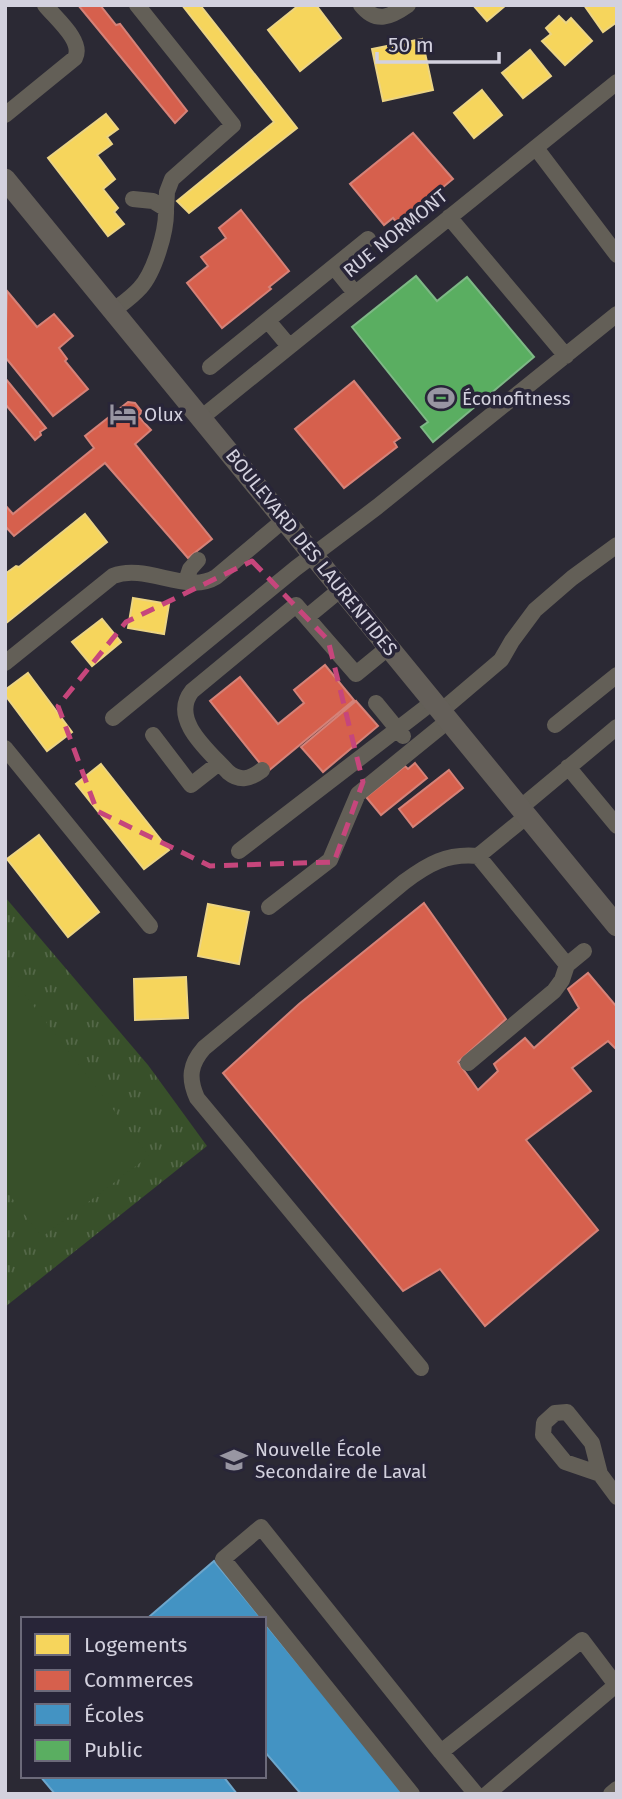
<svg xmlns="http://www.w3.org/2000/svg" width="622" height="1799" font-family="'Fira Sans',sans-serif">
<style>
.park{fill:url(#park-tufts)}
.garden{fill:#38502a}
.homes{fill:#f6d55c;stroke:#ecd483;stroke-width:2}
.shops{fill:#d6604d;stroke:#d58278;stroke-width:2}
.schools{fill:#4393c3;stroke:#6ea6cb;stroke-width:2}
.public{fill:#5aae61;stroke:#7eb886;stroke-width:2}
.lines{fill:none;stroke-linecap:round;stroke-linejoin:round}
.minor{stroke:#635f57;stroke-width:16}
.major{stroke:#645f59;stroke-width:21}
.marked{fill:none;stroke:#c6467c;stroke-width:5;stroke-dasharray:14 9;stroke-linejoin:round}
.labels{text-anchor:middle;stroke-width:7;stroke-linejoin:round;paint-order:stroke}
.street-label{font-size:19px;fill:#d3d1de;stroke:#282538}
.poi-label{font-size:19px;fill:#d3d1de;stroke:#282538;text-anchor:start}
</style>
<defs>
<pattern id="park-tufts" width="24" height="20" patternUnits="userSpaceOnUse" patternTransform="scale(1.75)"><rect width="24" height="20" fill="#38502a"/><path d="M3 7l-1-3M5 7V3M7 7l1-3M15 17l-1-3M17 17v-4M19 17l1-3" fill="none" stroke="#546848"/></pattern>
</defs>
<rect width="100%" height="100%" fill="#2b2934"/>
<!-- park -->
<path class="park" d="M5,897L148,1065L207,1146L5,1307Z"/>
<!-- garden -->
<path class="garden" d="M5,969L149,1156L42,1237L5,1189Z"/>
<!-- homes -->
<path class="homes" d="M182,5H200L297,128L189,213L177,201L274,122Z
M299,5H316L341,38L300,71L268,30Z
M473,5H506L487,21Z
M584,5H617V22L603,32Z
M559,16L566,23L571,18L592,41L565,65L542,41L551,34L546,28Z
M422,39L433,90L383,101L372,49Z
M530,50L551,76L523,98L502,73Z
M482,90L502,115L474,138L454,113Z
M106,114L118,129L107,137L112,144L97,155L115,179L103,189L118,208L114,212L124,224L108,236L48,158Z
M85,514L107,542L5,624V574L16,566L19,567Z
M133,598L169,604L164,634L128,628Z
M102,619L121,642L92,666L72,642Z
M28,673L72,732L47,751L5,695V690Z
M101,764L169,850L144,869L76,784Z
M39,835L99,912L68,937L7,859Z
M208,904L249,912L239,964L198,956Z
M186,977L188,1018L135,1020L134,979Z"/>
<!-- shops -->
<path class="shops" d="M78,5H100L116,25L120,24L187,111L175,123Z
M413,133L453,179L398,224L393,218L384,225L350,184Z
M241,210L289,271L269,287L271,289L222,328L187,283L208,266L201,257L226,238L219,228Z
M7,291L37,327L54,314L73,336L59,348L67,359L65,361L88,389L53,416L5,357Z
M5,378L46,428L40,432L41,435L35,440L5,404Z
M354,381L400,438L394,442L397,447L344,488L295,429Z
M128,402L135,403L142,412L138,416L151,430L135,444L212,539L188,558L105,463L14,536L5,526V505L13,514L94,448L85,436Z
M325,665L354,700L267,772L210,701L240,677L278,724L304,703L294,690Z
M356,701L378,726L323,772L301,747Z
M415,763L427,778L381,815L366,797L405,766L408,769Z
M449,770L463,788L413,827L399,809Z
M424,903L506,1019L458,1062L478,1090L498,1071L494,1064L525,1038L534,1048L579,1008L568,989L588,973L617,1007V1050L608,1041L572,1068L591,1091L526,1140L598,1230L485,1326L440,1269L403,1291L223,1073L299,1004Z"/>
<!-- schools -->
<path class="schools" d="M214,1561L262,1619H153L150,1616Z
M264,1622L405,1794H301L264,1751Z
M40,1776H223L237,1794H55Z"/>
<!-- public -->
<path class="public" d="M416,276L437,301L467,277L534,357L433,442L421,427L428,422L352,327Z"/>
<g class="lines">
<!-- minor -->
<path class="minor" d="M137,5L233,125L172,179L167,192L166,209
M361,5C376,24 391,17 408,5
M5,115L75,58C84,41 55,18 45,5
M536,148L617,255
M449,217L566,356
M334,267L355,293
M114,310C123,303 132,297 140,288C154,273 167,231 166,209L153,201L133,199
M268,321L289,346
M210,367L368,239
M201,418L617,82
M186,581L190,569L198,560
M307,617L341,589
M5,663L113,576C146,563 187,595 216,577L285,519
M376,703L403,736
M441,711L501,660L512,641L535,610L572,578L617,545
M113,718L296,568L377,507L617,314
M555,725L617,675
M153,735L191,785L219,763
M5,748L150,926
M568,767L617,826
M262,770C250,779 240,782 228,772C210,752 169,720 192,691L296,605L356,674L389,647
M520,808L617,727
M527,816L478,856L567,965L584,951
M239,851L434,701
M269,907L330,860L358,794L449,720
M468,1063L554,991L562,980L567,965
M421,1368L197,1098C188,1078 190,1064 204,1048L404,882C428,864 447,853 478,856
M600,1474L565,1462L543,1435L544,1423L555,1413L567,1412L592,1443L600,1474L617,1497
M441,1752L476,1794
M412,1794L223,1559L261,1527L441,1752L582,1640L616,1685L487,1794
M611,1794L617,1789"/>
<!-- major -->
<path class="major" d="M5,179L617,926"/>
</g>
<!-- marked area -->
<path class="marked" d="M252,561L328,640L363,782L334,862L210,866L97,811L58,706L126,622Z"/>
<!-- icons -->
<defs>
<g id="stadium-bare" transform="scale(2.1)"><path d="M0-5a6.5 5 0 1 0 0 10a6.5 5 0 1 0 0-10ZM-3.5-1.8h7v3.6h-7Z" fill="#9896a2" stroke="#282538" stroke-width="2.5" paint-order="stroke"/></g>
<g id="hotel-bare" transform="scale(2.1)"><path d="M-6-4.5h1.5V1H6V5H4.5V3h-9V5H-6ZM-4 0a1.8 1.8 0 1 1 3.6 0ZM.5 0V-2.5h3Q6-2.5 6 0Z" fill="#9896a2" stroke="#282538" stroke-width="2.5" paint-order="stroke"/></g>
<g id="school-bare" transform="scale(2.1)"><path d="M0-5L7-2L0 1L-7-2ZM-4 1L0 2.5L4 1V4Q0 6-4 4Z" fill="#9896a2" stroke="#282538" stroke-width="2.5" paint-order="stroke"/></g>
</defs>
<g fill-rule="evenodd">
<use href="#stadium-bare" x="441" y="398"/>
<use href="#hotel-bare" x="123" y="414"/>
<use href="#school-bare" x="234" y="1460"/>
</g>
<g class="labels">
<!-- street labels -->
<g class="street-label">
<text transform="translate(395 233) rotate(-39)" y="7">RUE NORMONT</text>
<text transform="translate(312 552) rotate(51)" y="7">BOULEVARD DES LAURENTIDES</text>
</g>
<!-- poi labels -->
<g class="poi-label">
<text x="462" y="405">Éconofitness</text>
<text x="144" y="421">Olux</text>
<text x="255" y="1456">Nouvelle École<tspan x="255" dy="22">Secondaire de Laval</tspan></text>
</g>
</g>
<!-- border -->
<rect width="622" height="1799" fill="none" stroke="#d3d1de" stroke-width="14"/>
<!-- legend -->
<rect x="21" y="1617" width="245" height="161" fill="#282538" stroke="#6c6a7a" stroke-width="2"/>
<rect x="35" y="1634" width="35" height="21" fill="#f6d55c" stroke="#6c6a7a" stroke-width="2"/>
<text x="84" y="1652" font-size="21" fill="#d3d1de">Logements</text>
<rect x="35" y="1670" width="35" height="21" fill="#d6604d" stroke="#6c6a7a" stroke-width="2"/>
<text x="84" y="1687" font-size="21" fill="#d3d1de">Commerces</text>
<rect x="35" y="1704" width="35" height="21" fill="#4393c3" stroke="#6c6a7a" stroke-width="2"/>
<text x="84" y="1722" font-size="21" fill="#d3d1de">Écoles</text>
<rect x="35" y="1740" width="35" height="21" fill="#5aae61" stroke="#6c6a7a" stroke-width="2"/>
<text x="84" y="1757" font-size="21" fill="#d3d1de">Public</text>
<!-- scale -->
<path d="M377 52v10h122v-10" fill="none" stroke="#d3d1de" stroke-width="3.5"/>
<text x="388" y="52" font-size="21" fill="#d3d1de" stroke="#282538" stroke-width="5" paint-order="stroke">50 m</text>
</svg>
